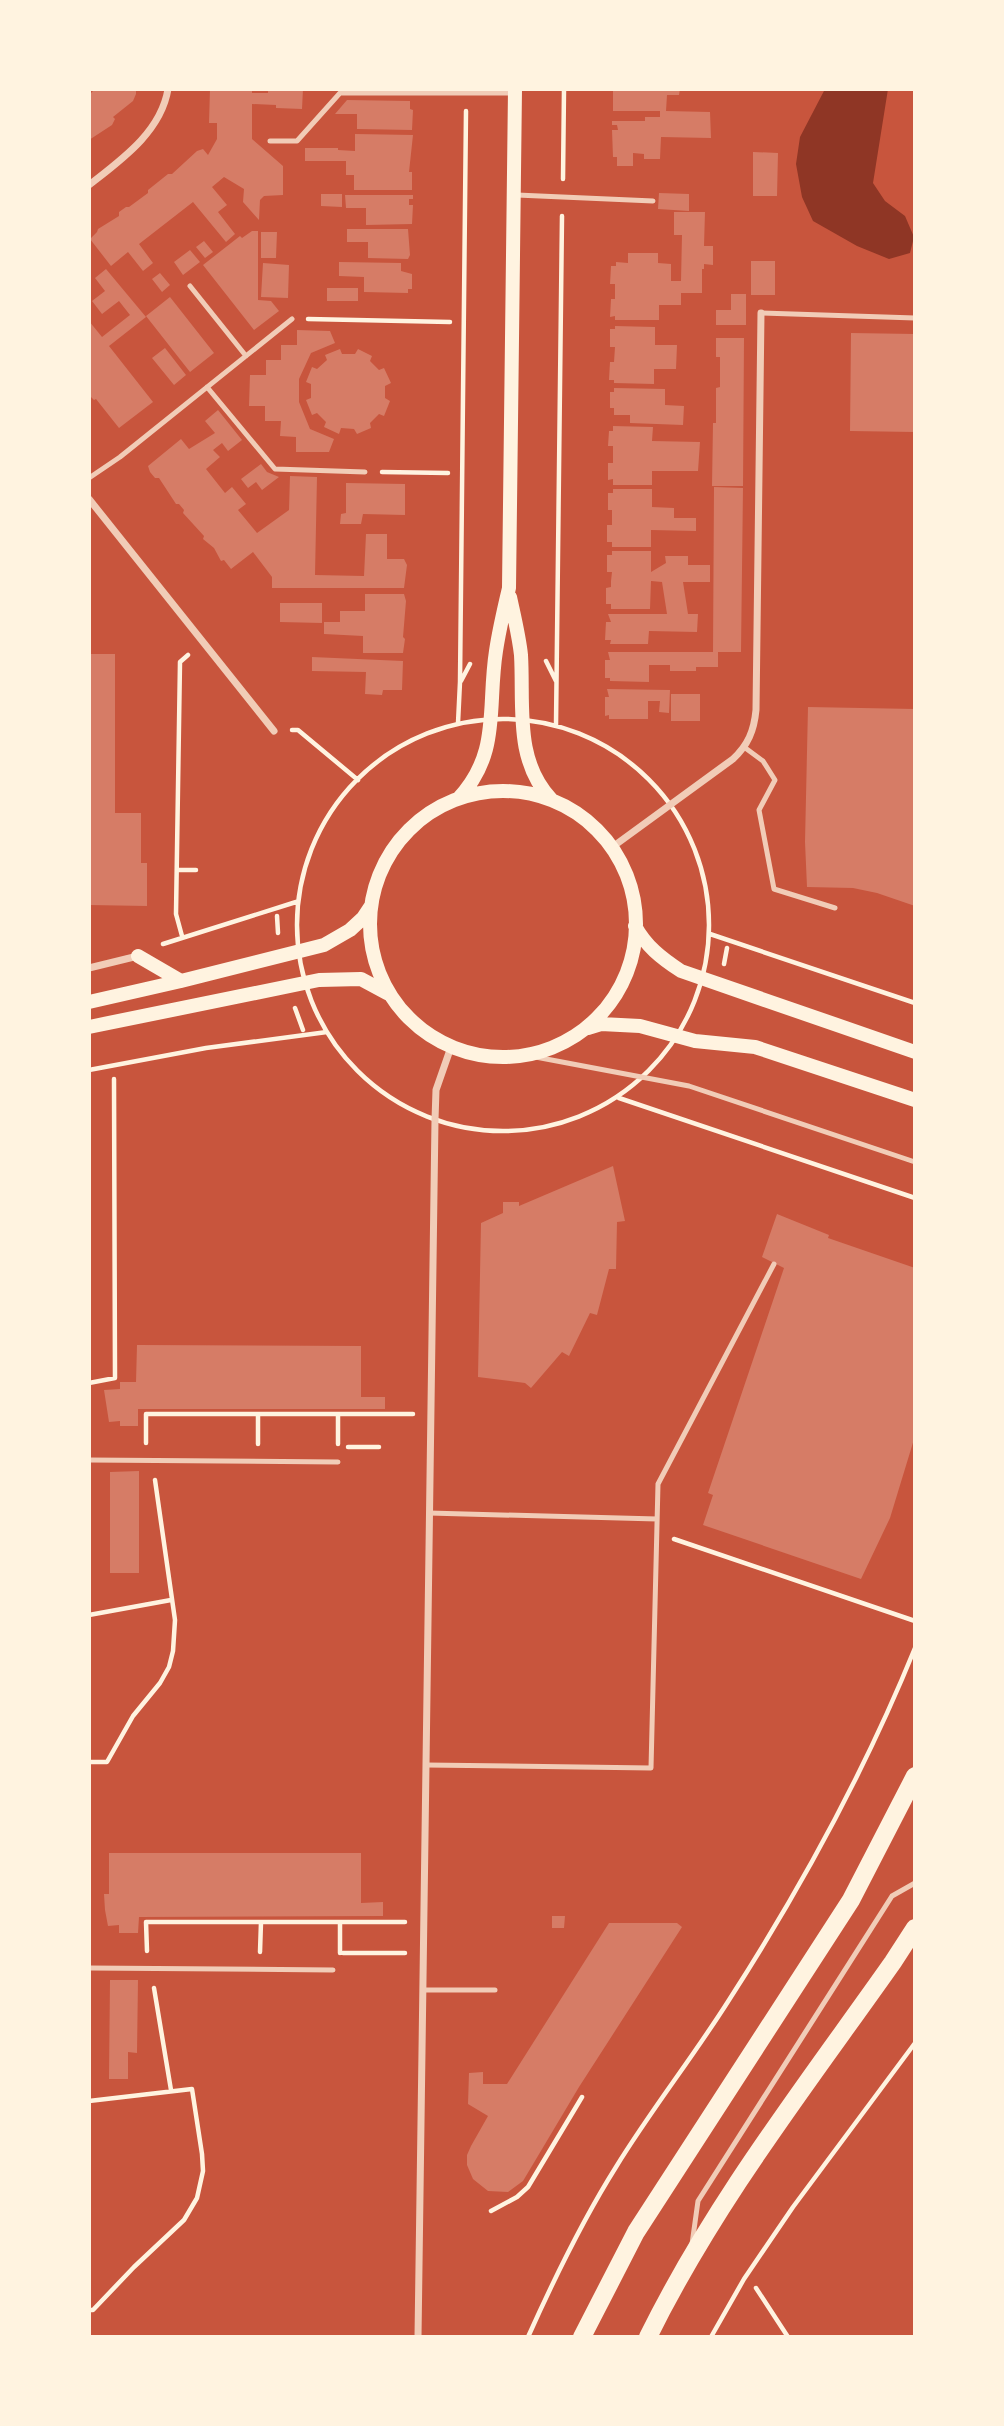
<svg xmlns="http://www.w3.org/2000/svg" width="1004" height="2426" font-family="Manrope,sans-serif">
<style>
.water{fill:#8f3625}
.building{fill:#d67c66}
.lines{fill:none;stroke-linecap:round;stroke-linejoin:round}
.path{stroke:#fff3e0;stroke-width:4.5}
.service{stroke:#f1ccb7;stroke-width:5}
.minor{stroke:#f1ccb7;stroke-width:7}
.secondary{stroke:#fff3e0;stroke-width:14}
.primary{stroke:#fff3e0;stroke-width:18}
</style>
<rect width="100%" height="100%" fill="#c8553d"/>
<!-- water -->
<path class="water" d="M825,89H888L873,183L885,201L905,216L914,237L910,253L889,259L857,246L813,221L802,197L796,164L800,137Z"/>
<!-- building -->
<path class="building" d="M95,89H136V94L133,101L113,117L115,119L112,125L89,140V95Z
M210,89H252V93H268V89H303L302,109L276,108V105L252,104V139L283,166V195L264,196L260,200L259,220L243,202L244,189L224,177L212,187L227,205L218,212L235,234L226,242L193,202L139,244L153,263L143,271L128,252L111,266L90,239L97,232L98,229L119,216V212L126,207H129L148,193V190L168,174H172L197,151L203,149L208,155L217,139V123H209Z
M680,89L679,95H667L666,111L710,112L711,138L661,137L660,159H644V154L633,153V166H617V157H613L612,130H618L617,125H612V121H645V117H660V111H613V90Z
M347,100L410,101V109L413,110L412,130L357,129V114H335Z
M355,134L413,135L409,172H412V190H354V175H346V161H305V148H338V150L355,151Z
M753,152L778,153L777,196H753Z
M659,193L689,194V211L658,209Z
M321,194H342V207L321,206Z
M345,195H413V199H409V205H413L412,224L366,225V208H346Z
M674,212H705L704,246H713V265L704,264V269H702V293H681V305H659V320H615V316L610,317L611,299H615V284H610L611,266H616V262L628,263V253H658V263L671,264V281H681L682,235H674Z
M347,229H408L410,255L408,259L368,258V242H347Z
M252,231H258V300L271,301L279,311L254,330L203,265L240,236L242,238Z
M261,232H277L276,258H261Z
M204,241L213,252L205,258L196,247Z
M190,250L200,262L183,275L174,262Z
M751,261H775V295H751Z
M339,262L401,263V271L412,274V289H408V293L364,292V277L339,276Z
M263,263L289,265L288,298L261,297Z
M106,269L146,317L109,346L153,402L119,428L96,399L94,400L89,395V321L102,337L130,315L119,301L102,314L92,301L105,291L95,278Z
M160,273L170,285L162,292L152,279Z
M327,288H358V301H327Z
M731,294H746V325H716V310H731Z
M170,297L214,353L190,372L146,316Z
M615,326L655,327V345H677L676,369H654V384L614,383V380H609L610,362H614L615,347H610V329H615Z
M297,330L330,331L335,343L311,353L299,379V402L310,429L334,439L329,452H296V437L280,436L281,421H265V406H249L250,375H266V360H281V345H297Z
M851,333L915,334V432L850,431Z
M716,338H744L743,486H712L713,423H716V388L720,387V357H716Z
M165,348L186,375L174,385L152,358Z
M340,349L342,354H355L358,349L372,356L370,361L379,370L384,368L391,383L385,386V398L390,401L384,416L379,414L370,423L371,428L357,434L354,429L341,428L339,434L324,427L326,422L317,413L312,415L306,400L311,398V384L306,382L312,367L317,369L327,360L325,355Z
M614,388L665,389V405L684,406L683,425L630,423V415H614V408H610V392H614Z
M218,410L242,440L228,451L222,443L213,450L220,457L206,469L225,493L232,487L246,504L238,510L257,533L289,510L290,476L317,477L315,575L364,576L366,534H387V559H404L407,565L404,588H272V577L253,552L231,569L224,560L221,561L214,548L203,539L204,536L183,513L184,510L179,504H176L159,478H155L150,472L148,466L181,439L189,449L215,433L205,421Z
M613,426L653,427L652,441L700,442L698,471H652V485H613V479L608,480V463H613V446H608L609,431H613Z
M261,464L267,472L279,477L262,490L256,482L248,488L241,479Z
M346,483L405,484V515L363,514L361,524H340L341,514L346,513Z
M714,487L743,488L741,652H718V667H696V671H670V665H649V682L610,681V678H605V660H610L608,652H713Z
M613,489H652V507L674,508V518H696V531L651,530V547H612V542H607V525H612V510H608V493H613Z
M612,551H651V572L666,563L665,556H688V565H710V582H683L688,614H698L697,632L649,631L648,644H610L611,640H605L606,622H611L608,614H667L662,582L651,581L650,609H611V604H606V588L611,587V581L612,572H607V555H612Z
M365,594H404L406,601L403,637L405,639L403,653H363V636L324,634V622H340V611H365Z
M280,603H322V623L280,622Z
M89,654H115V813H141V863H147V906L89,905Z
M312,657L403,661L402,690H383L382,695L365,694L366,672L312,671Z
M607,689L670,690L669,713L659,712L660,701H648V719H609V715L605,716V697H609Z
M671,694H700V721H671Z
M808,707L915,709V906L877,893L853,888L807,887L805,842Z
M613,1166L625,1221L617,1222L616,1269H609L597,1315L590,1313L569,1356L562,1352L531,1388L525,1383L478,1377L481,1223L503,1213V1202H519V1206Z
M777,1214L829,1235L828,1238L915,1268V1436L890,1518L861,1579L703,1525L713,1495L708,1493L784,1268L762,1257Z
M137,1345L361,1346V1397H385V1409H138V1426H120V1421L109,1422L104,1390L120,1389V1382H136Z
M139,1471V1573H110V1472Z
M109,1853H361V1903L383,1902V1916L139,1917L138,1933H119V1925L108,1926L105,1910L104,1894H109Z
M552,1916H565L564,1928H552Z
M609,1923H677L682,1927L579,2087L523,2181L508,2192L488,2191L473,2179L467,2165V2155L471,2146L488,2116L468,2104L469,2073L483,2072V2084H507Z
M110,1980H138L137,2053L128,2052V2079H109Z"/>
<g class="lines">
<!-- path -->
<path class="path" d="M563,179L564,89
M308,319L450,322
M382,472L448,473
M546,661L556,681
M461,681L470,664
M297 925a206 206 0 1 1 412 0a206 206 0 1 1-412 0Z
M458,723L460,682L466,111
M556,725L562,216
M292,730H298L358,780
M177,870H196
M277,916L278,933
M710,934L915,1003
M182,936L176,914L180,662L188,655
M163,944L296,902
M724,964L727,948
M295,1008L303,1030
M89,1070L206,1048L327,1032
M619,1098L915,1198
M89,1383L115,1378L114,1079
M258,1414V1444
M146,1443V1414H413
M338,1444V1414
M348,1447H379
M674,1539L915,1621
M89,1615L171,1600
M89,1762H107L133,1716L160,1683L169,1667L173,1651L175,1620L155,1480
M147,1951L146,1922H405
M260,1952L261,1922
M340,1953V1922
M343,1953H405
M154,1988L171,2090
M89,2101L192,2089L202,2154L203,2171L197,2198L184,2220L134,2267L93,2310H89
M491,2211L517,2197L528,2187L582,2097
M756,2288L788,2337
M528,2337C554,2279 582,2221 616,2167C651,2110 693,2057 729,2000C801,1888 865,1771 915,1648
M711,2337L744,2279L793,2207L915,2043"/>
<!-- service -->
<path class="service" d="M270,141H297L340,93H514
M517,195L653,201
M190,286L246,356
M761,313L915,318
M207,387L275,469L365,472
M89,478L120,457L292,319
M744,747L763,761L775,780L759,810L774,889L835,908
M525,1055L689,1086L915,1162
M89,1460L338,1462
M429,1513L657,1519
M426,1765L651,1768L658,1484L774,1264
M89,1968L333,1970
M423,1990H495
M692,2244L698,2201L892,1896L915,1883"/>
<!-- minor -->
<path class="minor" d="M89,185C121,160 161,132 168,89
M89,499L274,731
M611,848L733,759C748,745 754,731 756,710L761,313
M89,968L138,956
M418,2337L435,1120L436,1090L451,1047"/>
<!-- secondary -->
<path class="secondary" d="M510,597C514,616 519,636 521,655C524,705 514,760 551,799
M370 924a133 133 0 1 1 266 0a133 133 0 1 1-266 0Z
M458,799C501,753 487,708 496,651C499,630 504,609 509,588L515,89
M635,926C646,946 661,958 681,971L915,1052
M138,956L181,981
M89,1002L181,981L324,945L350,930L363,918L371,906
M89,1027L319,980L361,979L387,993
M588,1028L601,1024L640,1026L695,1041L755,1047L915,1100"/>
<!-- primary -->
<path class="primary" d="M582,2337L636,2232L851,1900L915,1776
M648,2337C714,2203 807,2084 893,1962L915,1928"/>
</g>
<!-- border -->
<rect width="1004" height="2426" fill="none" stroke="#fff3e0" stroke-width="182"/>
</svg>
